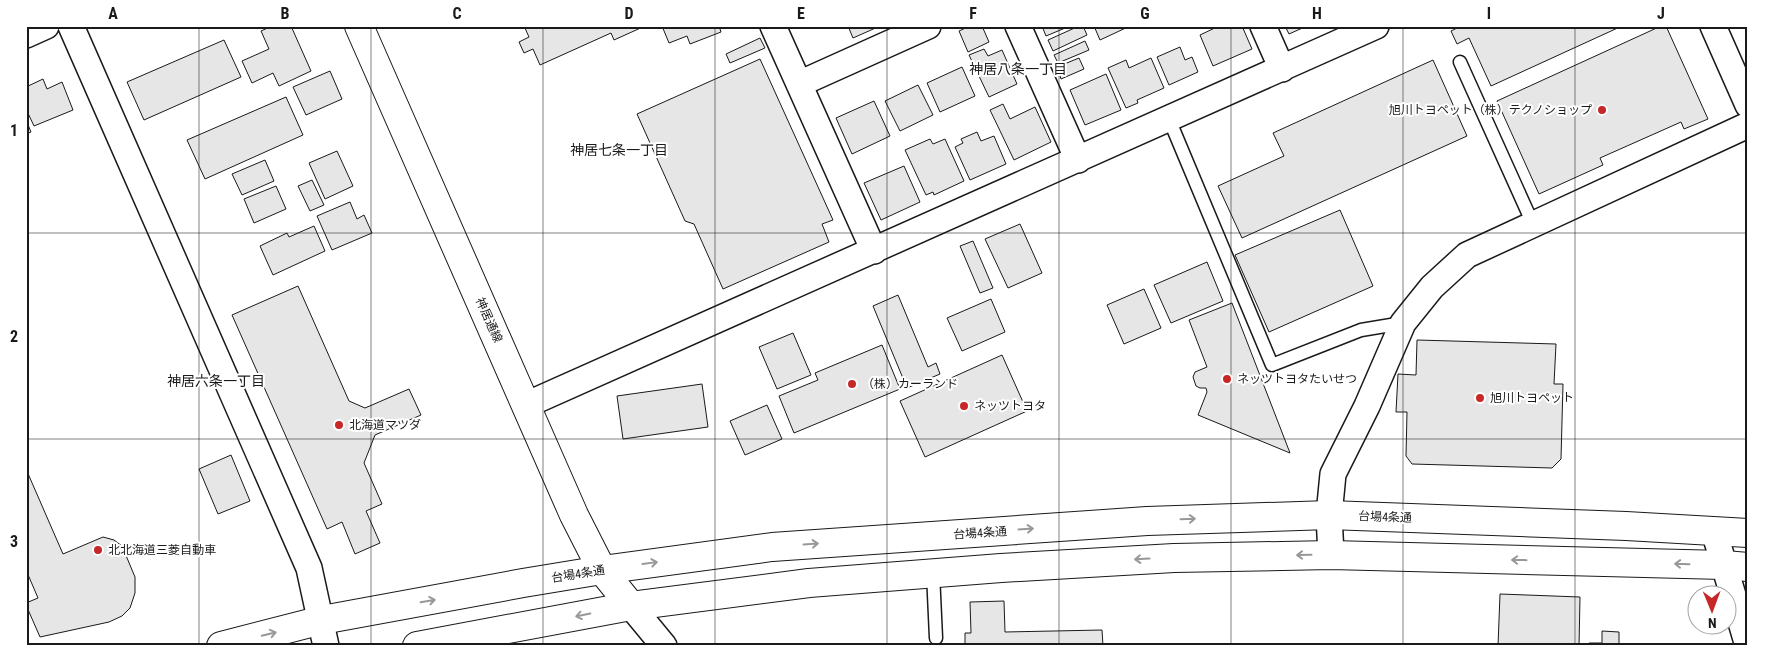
<svg xmlns="http://www.w3.org/2000/svg" width="1774" height="672" font-family="'Roboto Condensed','Noto Sans JP',sans-serif">
<style>
.building{fill:#e6e6e6;stroke:#1a1a1a}
.lines{fill:none;stroke-linecap:round;stroke-linejoin:round}
.service-casing{stroke:#1a1a1a;stroke-width:15}
.minor-casing{stroke:#1a1a1a;stroke-width:28}
.tertiary-casing{stroke:#1a1a1a;stroke-width:30}
.trunk-casing{stroke:#1a1a1a;stroke-width:30}
.service{stroke:#fff;stroke-width:12}
.minor{stroke:#fff;stroke-width:25}
.tertiary{stroke:#fff;stroke-width:28}
.trunk{stroke:#fff;stroke-width:28}
.oneway{stroke:#989898}
.grid{fill:none;stroke:#1a1a1a;stroke-width:1;stroke-opacity:0.55}
.poi-dot{fill:#c62828;stroke:#fff;stroke-width:2}
.labels{text-anchor:middle;stroke-width:4;stroke-linejoin:round;paint-order:stroke}
.poi-label{font-size:12px;fill:#1a1a1a;stroke:#fff;text-anchor:start}
.street-label{font-size:12px;fill:#1a1a1a;stroke:#fff}
.neighbourhood-label{font-size:14px;fill:#1a1a1a;stroke:#fff}
.neatline{fill:none;stroke:#1a1a1a;stroke-width:2}
.grid-label{font-size:16px;text-anchor:middle;font-weight:bold;fill:#1a1a1a}
</style>
<rect width="100%" height="100%" fill="#fff"/>
<!-- building -->
<path class="building" d="M272,26H291L311,71L279,86L273,73L252,83L242,61L269,49L261,31Z
M524,26H645L614,40L611,33L540,65L533,49L524,53L519,42L529,37Z
M662,26H719L721,32L690,44L687,36L669,43Z
M848,26H880L853,38Z
M970,26H982L989,42L968,52L959,31Z
M1042,26H1070L1046,36Z
M1079,26H1083L1087,35L1053,51L1048,40Z
M1094,26H1130L1100,40Z
M1219,26H1242L1252,49L1213,66L1200,35Z
M1285,26H1307L1289,34Z
M1461,26H1622L1491,86L1469,38L1457,44L1451,31Z
M1661,26H1666L1708,119L1684,129L1681,122L1600,158L1603,165L1539,194L1497,101Z
M760,38L765,48L730,63L726,54Z
M224,40L241,77L144,120L127,82Z
M1085,41L1089,50L1058,63L1054,55Z
M1180,47L1185,60L1192,57L1198,72L1169,85L1157,57Z
M984,49L988,56L1002,50L1017,84L989,97L969,55Z
M1079,58L1084,69L1061,79L1057,67Z
M1151,58L1164,88L1137,100L1138,103L1126,108L1108,68L1126,60L1129,68Z
M760,59L833,220L822,224L829,242L723,289L694,224L685,221L637,114Z
M1433,60L1467,136L1242,238L1218,186L1284,156L1273,133Z
M962,67L975,96L940,112L927,83Z
M330,71L342,99L306,115L293,87Z
M1106,74L1121,110L1085,125L1070,90Z
M43,79L47,89L62,82L73,110L34,126L26,109V87Z
M918,85L933,115L900,131L885,101Z
M286,97L303,135L205,179L187,140Z
M874,101L890,136L852,154L836,118Z
M1003,104L1010,119L1035,107L1051,142L1014,160L990,110Z
M26,120L31,132L26,134Z
M977,132L981,141L994,136L1006,164L970,180L955,147L963,143L961,139Z
M930,139L933,144L945,139L964,181L934,195L933,192L926,195L905,150Z
M337,151L353,186L325,199L309,163Z
M265,160L274,181L242,195L232,174Z
M904,166L920,202L881,220L864,183Z
M312,180L324,205L310,211L298,186Z
M276,186L286,209L254,223L244,199Z
M350,202L357,219L364,215L372,233L332,250L317,216Z
M1340,210L1373,286L1269,332L1235,255Z
M1020,224L1042,273L1008,288L985,239Z
M314,226L325,251L273,275L260,246L287,233L289,237Z
M973,241L993,288L980,293L960,246Z
M1207,262L1223,301L1171,323L1154,285Z
M298,286L349,401L365,408L409,389L421,415L375,435L364,463L382,504L366,511L380,543L355,554L342,522L327,529L232,315Z
M1144,289L1161,328L1124,344L1107,305Z
M898,295L928,367L936,363L940,374L907,388L873,306Z
M991,299L1005,332L962,351L947,318Z
M1232,303L1290,453L1198,415L1207,392L1206,388H1200L1196,386L1193,377L1195,372L1207,367L1189,320Z
M793,333L811,375L777,389L759,347Z
M1417,340L1556,344L1554,384H1563L1561,459L1552,468L1412,464L1406,456L1407,412H1396L1398,374L1416,375Z
M882,345L900,389L794,433L779,396L818,380L815,373Z
M1002,355L1027,411L925,457L900,401Z
M702,384L708,427L623,439L617,396Z
M767,405L782,439L745,455L730,421Z
M231,455L250,501L218,514L199,469Z
M26,469L63,554L103,537L114,540L122,546L135,577V593L130,608L122,616L109,622L40,637L26,605V603L38,598L26,570Z
M1500,594L1580,597L1579,646H1498Z
M1004,601L1005,632L1102,630L1103,646H965V633H971L970,602Z
M1602,631L1619,632V646H1589V643H1602Z"/>
<g class="lines">
<!-- service casing -->
<g class="service-casing">
<path id="service" d="M1460,62L1533,224
M1169,119L1272,365L1361,330L1403,323
M933,573L936,638"/>
</g>
<!-- minor casing -->
<g class="minor-casing">
<path id="minor" d="M71,26L309,568L326,646
M773,26L874,251
M1018,26L1078,160
M1263,26L1282,69
M1713,26L1748,105
M26,35L46,26
M799,84L928,26
M526,405L1376,26
M1714,531L1748,646
M1331,555L1329,515L1333,474L1367,406L1403,323L1432,287L1467,255L1748,125
M631,606L664,646"/>
</g>
<!-- tertiary casing -->
<g class="tertiary-casing">
<path id="tertiary" d="M359,26L574,515L602,570L631,606"/>
</g>
<!-- trunk casing -->
<g class="trunk-casing">
<path id="trunk" d="M221,646L322,620L523,583L602,570L772,547L1147,521L1329,515L1626,526L1748,533
M417,646L631,606L809,583L1001,568L1174,558L1331,555L1724,565L1748,567"/>
</g>
<!-- service -->
<use href="#service" class="service"/>
<!-- minor -->
<use href="#minor" class="minor"/>
<!-- tertiary -->
<use href="#tertiary" class="tertiary"/>
<!-- trunk -->
<use href="#trunk" class="trunk"/>
</g>
<!-- one-way arrows -->
<defs><path id="oneway-shaft" d="M-6 0H5M1.5-3L5.5 0L1.5 3" fill="none" stroke-width="1.6" stroke-linecap="round" stroke-linejoin="round" transform="scale(1.25)"/></defs>
<g class="oneway">
<use href="#oneway-shaft" transform="translate(1188 519) rotate(-2)"/>
<use href="#oneway-shaft" transform="translate(1026 529) rotate(-4)"/>
<use href="#oneway-shaft" transform="translate(811 544) rotate(-4)"/>
<use href="#oneway-shaft" transform="translate(1304 555) rotate(179)"/>
<use href="#oneway-shaft" transform="translate(1142 559) rotate(177)"/>
<use href="#oneway-shaft" transform="translate(1519 560) rotate(-179)"/>
<use href="#oneway-shaft" transform="translate(650 563) rotate(-8)"/>
<use href="#oneway-shaft" transform="translate(1682 564) rotate(-178)"/>
<use href="#oneway-shaft" transform="translate(428 601) rotate(-10)"/>
<use href="#oneway-shaft" transform="translate(583 615) rotate(169)"/>
<use href="#oneway-shaft" transform="translate(269 634) rotate(-14)"/>
</g>
<!-- grid -->
<path class="grid" d="M199,26V646M371,26V646M543,26V646M715,26V646M887,26V646M1059,26V646M1231,26V646M1403,26V646M1575,26V646M26,233H1748M26,439H1748"/>
<!-- markers -->
<g class="poi-dot">
<circle cx="1602" cy="110" r="5"/>
<circle cx="1227" cy="379" r="5"/>
<circle cx="852" cy="384" r="5"/>
<circle cx="1480" cy="398" r="5"/>
<circle cx="964" cy="406" r="5"/>
<circle cx="339" cy="425" r="5"/>
<circle cx="98" cy="550" r="5"/>
</g>
<g class="labels">
<!-- poi labels -->
<g class="poi-label">
<text x="1592" y="114" text-anchor="end">旭川トヨペット（株）テクノショップ</text>
<text x="1237" y="383">ネッツトヨタたいせつ</text>
<text x="862" y="388">（株）カーランド</text>
<text x="1490" y="402">旭川トヨペット</text>
<text x="974" y="410">ネッツトヨタ</text>
<text x="349" y="429">北海道マツダ</text>
<text x="108" y="554">北北海道三菱自動車</text>
</g>
<!-- street labels -->
<g class="street-label">
<text transform="translate(489 320) rotate(66)" y="4">神居通線</text>
<text transform="translate(1385 517) rotate(2)" y="4">台場4条通</text>
<text transform="translate(980 533) rotate(-4)" y="4">台場4条通</text>
<text transform="translate(578 574) rotate(-9)" y="4">台場4条通</text>
</g>
<!-- neighbourhood labels -->
<g class="neighbourhood-label">
<text x="1018" y="74">神居八条一丁目</text>
<text x="619" y="155">神居七条一丁目</text>
<text x="216" y="386">神居六条一丁目</text>
</g>
</g>
<!-- border -->
<rect width="1774" height="672" fill="none" stroke="#ffffff" stroke-width="55"/>
<!-- north arrow -->
<g transform="translate(1712 610) rotate(179)"><circle r="24" fill="#ffffff" stroke="#a3a3a3"/>
<path d="M0-4L9 19L0 12L-9 19Z" fill="#c62828"/>
<text y="-8" font-size="14" font-weight="bold" text-anchor="middle" fill="#1a1a1a">N</text>
</g>
<rect x="28" y="28" width="1718" height="616" class="neatline"/>
<g class="grid-label">
<text x="113" y="19">A</text>
<text x="285" y="19">B</text>
<text x="457" y="19">C</text>
<text x="629" y="19">D</text>
<text x="801" y="19">E</text>
<text x="973" y="19">F</text>
<text x="1145" y="19">G</text>
<text x="1317" y="19">H</text>
<text x="1489" y="19">I</text>
<text x="1661" y="19">J</text>
<text x="14" y="136">1</text>
<text x="14" y="342">2</text>
<text x="14" y="547">3</text>
</g>
</svg>
